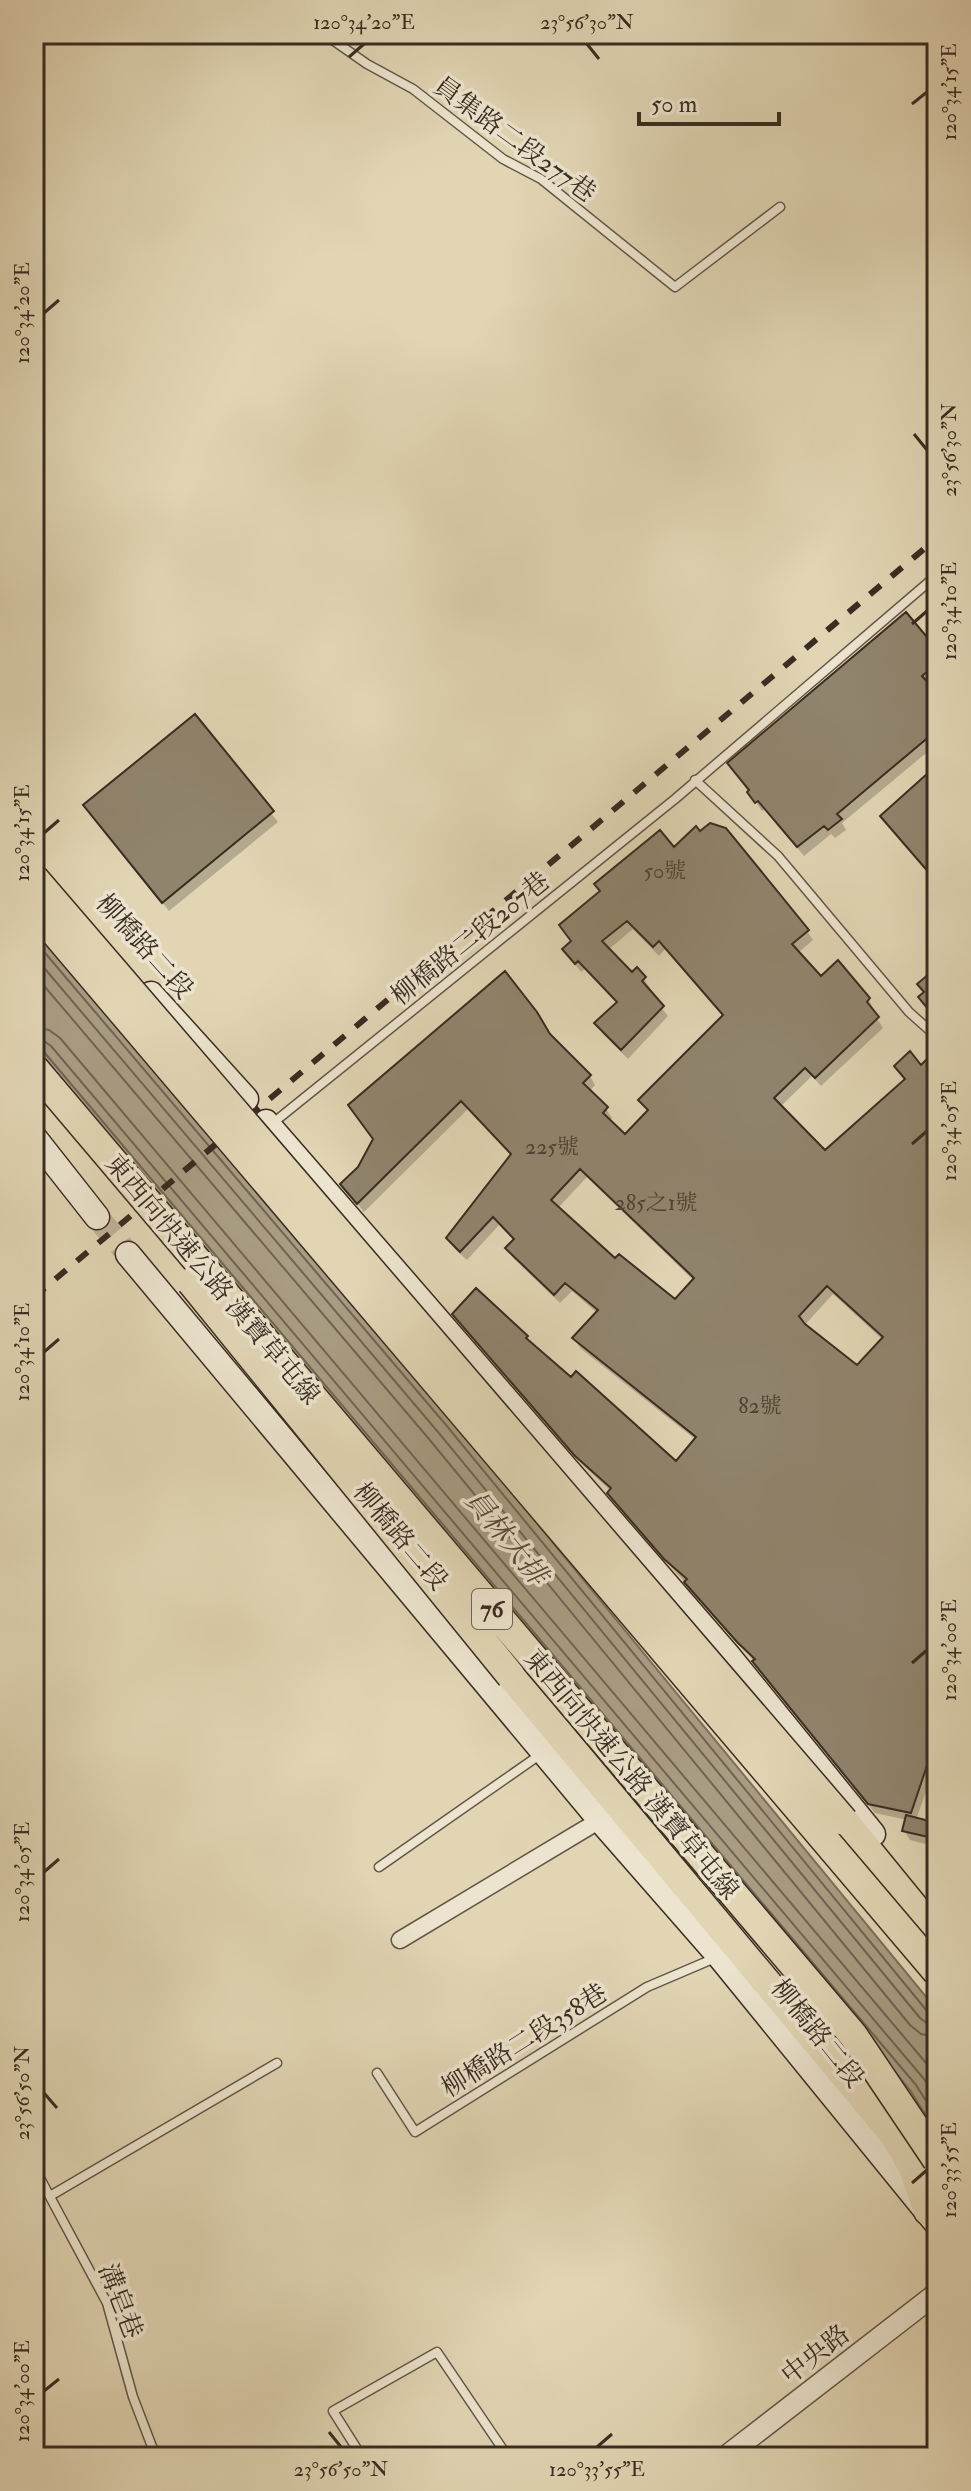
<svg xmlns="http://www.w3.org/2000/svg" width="971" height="2491" font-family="'IM FELL Double Pica','Noto Serif TC',serif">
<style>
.water{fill:#a89c82;stroke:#7c6f5b;stroke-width:2}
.shadow{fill:#0003;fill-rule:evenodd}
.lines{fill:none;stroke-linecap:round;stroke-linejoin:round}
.shore{stroke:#706452;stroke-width:2}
.building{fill:#90846d;stroke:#392c21;stroke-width:2;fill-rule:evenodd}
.secondary-tunnel{stroke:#bfb397;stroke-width:24;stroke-dasharray:24 12;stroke-linecap:butt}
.service-casing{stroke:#635646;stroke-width:11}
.minor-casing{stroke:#635646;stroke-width:19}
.tertiary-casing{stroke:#635646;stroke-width:23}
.secondary-casing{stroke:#392c21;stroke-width:27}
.trunk-casing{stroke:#392c21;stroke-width:31}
.service{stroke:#ece4ce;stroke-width:8}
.minor{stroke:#ece4ce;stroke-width:16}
.tertiary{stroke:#ece4ce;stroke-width:20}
.secondary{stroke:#ece4ce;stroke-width:24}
.trunk{stroke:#e1d5b4;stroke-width:28}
.rail{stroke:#392c21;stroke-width:6;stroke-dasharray:14 14;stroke-linecap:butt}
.trunk-bridge-casing{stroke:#392c21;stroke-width:31;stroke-linecap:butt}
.trunk-bridge{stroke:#e1d5b4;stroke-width:28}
.ticks{fill:none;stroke:#392c21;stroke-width:3}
.labels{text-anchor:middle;stroke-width:7;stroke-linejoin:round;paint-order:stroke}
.number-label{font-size:22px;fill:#4f4234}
.shield{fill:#ece4ce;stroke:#6f6355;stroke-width:2}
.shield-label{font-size:24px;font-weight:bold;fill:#392c21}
.street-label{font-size:26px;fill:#392c21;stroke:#ece4ce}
.water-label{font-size:28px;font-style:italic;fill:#554839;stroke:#ece4ce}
.neatline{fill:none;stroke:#392c21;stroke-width:3}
.ticks-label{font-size:20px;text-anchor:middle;fill:#392c21}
</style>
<rect width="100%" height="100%" fill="#e1d5b4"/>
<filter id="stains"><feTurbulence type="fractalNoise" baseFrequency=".0025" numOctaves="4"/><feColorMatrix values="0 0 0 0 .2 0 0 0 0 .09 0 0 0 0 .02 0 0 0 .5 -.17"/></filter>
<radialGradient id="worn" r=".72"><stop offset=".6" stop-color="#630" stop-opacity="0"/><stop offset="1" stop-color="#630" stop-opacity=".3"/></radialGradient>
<!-- water -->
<path class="water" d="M34,928L452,1420L937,2010V2133L910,2090L34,1053Z"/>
<!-- shadow -->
<path class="shadow" d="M937,654V677L928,685L937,696V744L842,823L846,830L835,838L831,834L804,856L765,809L762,811L730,764Z
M194,717L278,822L169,911L85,806Z
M937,768V883L882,816Z
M674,850L807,931L813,940L798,953L821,979L868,999L874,1009L872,1011L883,1028L821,1086L812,1076L780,1107L825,1153L921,1067L937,1072V1760L916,1820L937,1825V1847L910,1840L904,1830L907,1820L875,1813L754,1661L615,1503L610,1493L611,1491L583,1465L460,1324L455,1314L526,1337L530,1345L676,1464L696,1440L580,1348L574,1338L597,1313L572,1291L560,1303L513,1258L507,1248L515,1241L499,1225L467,1260L454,1248L449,1238L512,1156L468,1109L364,1212L342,1185L549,1036L590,1076L595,1085L589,1092L606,1109L612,1118L609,1121L625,1136L649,1112L641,1100L724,1017L665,949L659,956L633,929L608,950L632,974L644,979L650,988L647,990L668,1016L628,1059L602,1033L597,1023L618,1004L585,969L581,972L564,950ZM587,1177L694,1281L676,1301L616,1261L558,1208ZM833,1294L883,1340L857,1368L804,1326Z"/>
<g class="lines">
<!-- shore -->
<path class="shore" d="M34,940L446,1425L927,2011L937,2015
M34,956L438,1432L920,2018L928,2024L937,2025
M34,974L429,1439L910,2025L921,2034L937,2037
M34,1027L49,1030L60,1038L937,2076
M34,1039L44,1041L51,1046L924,2079L937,2099
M34,1049L44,1052L916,2085L937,2118"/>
</g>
<!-- building -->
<path class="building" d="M906,612L937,649V663L922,676L937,693V730L837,814L842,819L828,830L824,826L797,847L758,801L755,803L747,792L749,790L727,763Z
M195,714L274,811L162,903L83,805Z
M937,765V882L880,816Z
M710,823L726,828L809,930L792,944L821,976L838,960L870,998L867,1002L879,1017L815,1078L805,1068L774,1098L825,1150L905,1079L894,1066L910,1051L921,1065L927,1059L937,1070V1736L911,1813L868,1804L752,1661L755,1659L737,1642L684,1582L687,1579L664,1559L607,1493L611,1488L575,1456L452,1314L476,1288L528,1336L526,1338L571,1377L576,1371L676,1461L696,1437L572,1338L598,1310L565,1283L554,1295L505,1248L514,1239L493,1217L460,1252L446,1238L511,1154L461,1101L357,1204L340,1184L358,1167L373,1139L348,1105L505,971L537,1012L550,1034L591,1075L583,1083L608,1107L603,1113L625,1134L648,1110L638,1100L723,1015L659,941L653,947L627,921L602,941L632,972L637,967L646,977L642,981L664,1006L621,1050L594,1023L617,1002L578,961L575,964L562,949L571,941L559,925L600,891L594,884L660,830L674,847L696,826L700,831ZM580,1169L694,1278L675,1299L619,1254L615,1258L551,1200ZM827,1286L883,1337L857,1365L805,1324L799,1316Z
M930,973L937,980V1020L918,997L924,992L917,984Z
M906,1815L937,1823V1839L902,1831Z"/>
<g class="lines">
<!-- secondary-tunnel -->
<path class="secondary-tunnel" d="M97,1217L128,1254"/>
<!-- service casing -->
<g class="service-casing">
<path id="service" d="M324,34L367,64L413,89L503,159L541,179L675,287L780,207
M695,780L778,856L909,1012L937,1037
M273,1123L675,799L937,575
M379,1867L541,1754
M377,2073L415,2132L647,1987L715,1958
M34,2167L107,2303L133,2397L156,2457
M50,2196L277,2063
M362,2457L333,2411L437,2352L508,2457"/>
</g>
<!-- minor casing -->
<g class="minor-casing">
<path id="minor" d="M400,1940L600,1820"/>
</g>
<!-- tertiary casing -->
<g class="tertiary-casing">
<path id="tertiary" d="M725,2457L937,2293"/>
</g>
<!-- secondary casing -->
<g class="secondary-casing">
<path id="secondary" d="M151,994L246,1099
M266,1122L727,1654L873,1834
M34,1137L97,1217
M128,1254L600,1820L719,1956L937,2224"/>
</g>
<!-- trunk casing -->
<g class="trunk-casing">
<path id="trunk" d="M511,1676L895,2136L913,2168L928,2211
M844,1821L937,1935"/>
</g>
<!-- service -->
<use href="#service" class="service"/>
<!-- minor -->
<use href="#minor" class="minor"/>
<!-- tertiary -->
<use href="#tertiary" class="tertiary"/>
<!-- secondary -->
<use href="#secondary" class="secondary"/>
<!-- trunk -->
<use href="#trunk" class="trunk"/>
<!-- rail -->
<path class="rail" d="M34,1297L937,538"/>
<!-- trunk-bridge casing -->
<g class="trunk-bridge-casing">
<path id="trunk-bridge" d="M34,878L844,1821
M34,908L937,1972
M34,1068L853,2035L937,2160
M191,1282L511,1676"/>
</g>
<!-- trunk-bridge -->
<use href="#trunk-bridge" class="trunk-bridge"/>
</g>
<!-- ticks -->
<path class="ticks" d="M587,44L599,59M349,57L364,44M912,104L927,92M44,313L59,300M914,434L927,450M912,624L927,611M44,833L59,820M912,1144L927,1131M44,1352L59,1339M912,1663L927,1650M44,1872L59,1859M44,2093L57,2108M912,2183L927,2170M44,2391L59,2379M329,2432L341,2447M597,2447L612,2434"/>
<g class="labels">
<!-- number labels -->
<g class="number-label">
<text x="665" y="878">50號</text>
<text x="552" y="1154">225號</text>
<text x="656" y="1210">285之1號</text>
<text x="760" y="1413">82號</text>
</g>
<!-- shield labels -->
<rect class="shield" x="472" y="1589" width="40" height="40" rx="6"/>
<g class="shield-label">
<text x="492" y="1617">76</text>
</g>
<!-- street labels -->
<g class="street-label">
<text transform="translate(515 139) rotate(36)" y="9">員集路二段277巷</text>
<text transform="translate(470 938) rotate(-39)" y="9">柳橋路二段207巷</text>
<text transform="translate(145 946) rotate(48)" y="9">柳橋路二段</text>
<text transform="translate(213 1279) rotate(50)" y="9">東西向快速公路 漢寶草屯線</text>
<text transform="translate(401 1536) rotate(50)" y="9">柳橋路二段</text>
<text transform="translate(632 1774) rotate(50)" y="9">東西向快速公路 漢寶草屯線</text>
<text transform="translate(818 2033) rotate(51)" y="9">柳橋路二段</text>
<text transform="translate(524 2040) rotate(-32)" y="9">柳橋路二段358巷</text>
<text transform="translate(121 2301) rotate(69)" y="9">溝皂巷</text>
<text transform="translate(815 2354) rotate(-38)" y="9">中央路</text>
</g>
<!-- water labels -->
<g class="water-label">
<text transform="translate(507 1537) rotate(51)" y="10">員林大排</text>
</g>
</g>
<!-- margin -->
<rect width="971" height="2491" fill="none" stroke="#e1d5b4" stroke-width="88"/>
<!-- scale -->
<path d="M639 112v12h140v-12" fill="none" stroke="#392c21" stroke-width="4"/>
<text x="651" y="112" font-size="24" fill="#392c21" stroke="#ece4ce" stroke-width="6" paint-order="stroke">50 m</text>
<rect x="44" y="44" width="883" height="2403" class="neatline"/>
<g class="ticks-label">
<text x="364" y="29">120°34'20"E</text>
<text x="587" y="29">23°56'30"N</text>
<text transform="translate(949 92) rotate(-90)" y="7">120°34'15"E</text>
<text transform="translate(22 313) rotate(-90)" y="7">120°34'20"E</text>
<text transform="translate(949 450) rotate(-90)" y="7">23°56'30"N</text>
<text transform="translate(949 611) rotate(-90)" y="7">120°34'10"E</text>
<text transform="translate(22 833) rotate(-90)" y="7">120°34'15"E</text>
<text transform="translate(949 1131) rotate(-90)" y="7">120°34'05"E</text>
<text transform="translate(22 1352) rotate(-90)" y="7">120°34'10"E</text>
<text transform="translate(949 1650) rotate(-90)" y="7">120°34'00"E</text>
<text transform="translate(22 1872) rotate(-90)" y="7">120°34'05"E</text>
<text transform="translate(22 2093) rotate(-90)" y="7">23°56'50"N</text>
<text transform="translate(949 2170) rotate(-90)" y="7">120°33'55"E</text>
<text transform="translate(22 2391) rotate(-90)" y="7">120°34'00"E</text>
<text x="341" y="2476">23°56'50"N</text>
<text x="597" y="2476">120°33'55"E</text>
</g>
<rect width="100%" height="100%" filter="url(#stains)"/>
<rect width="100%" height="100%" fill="url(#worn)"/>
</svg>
